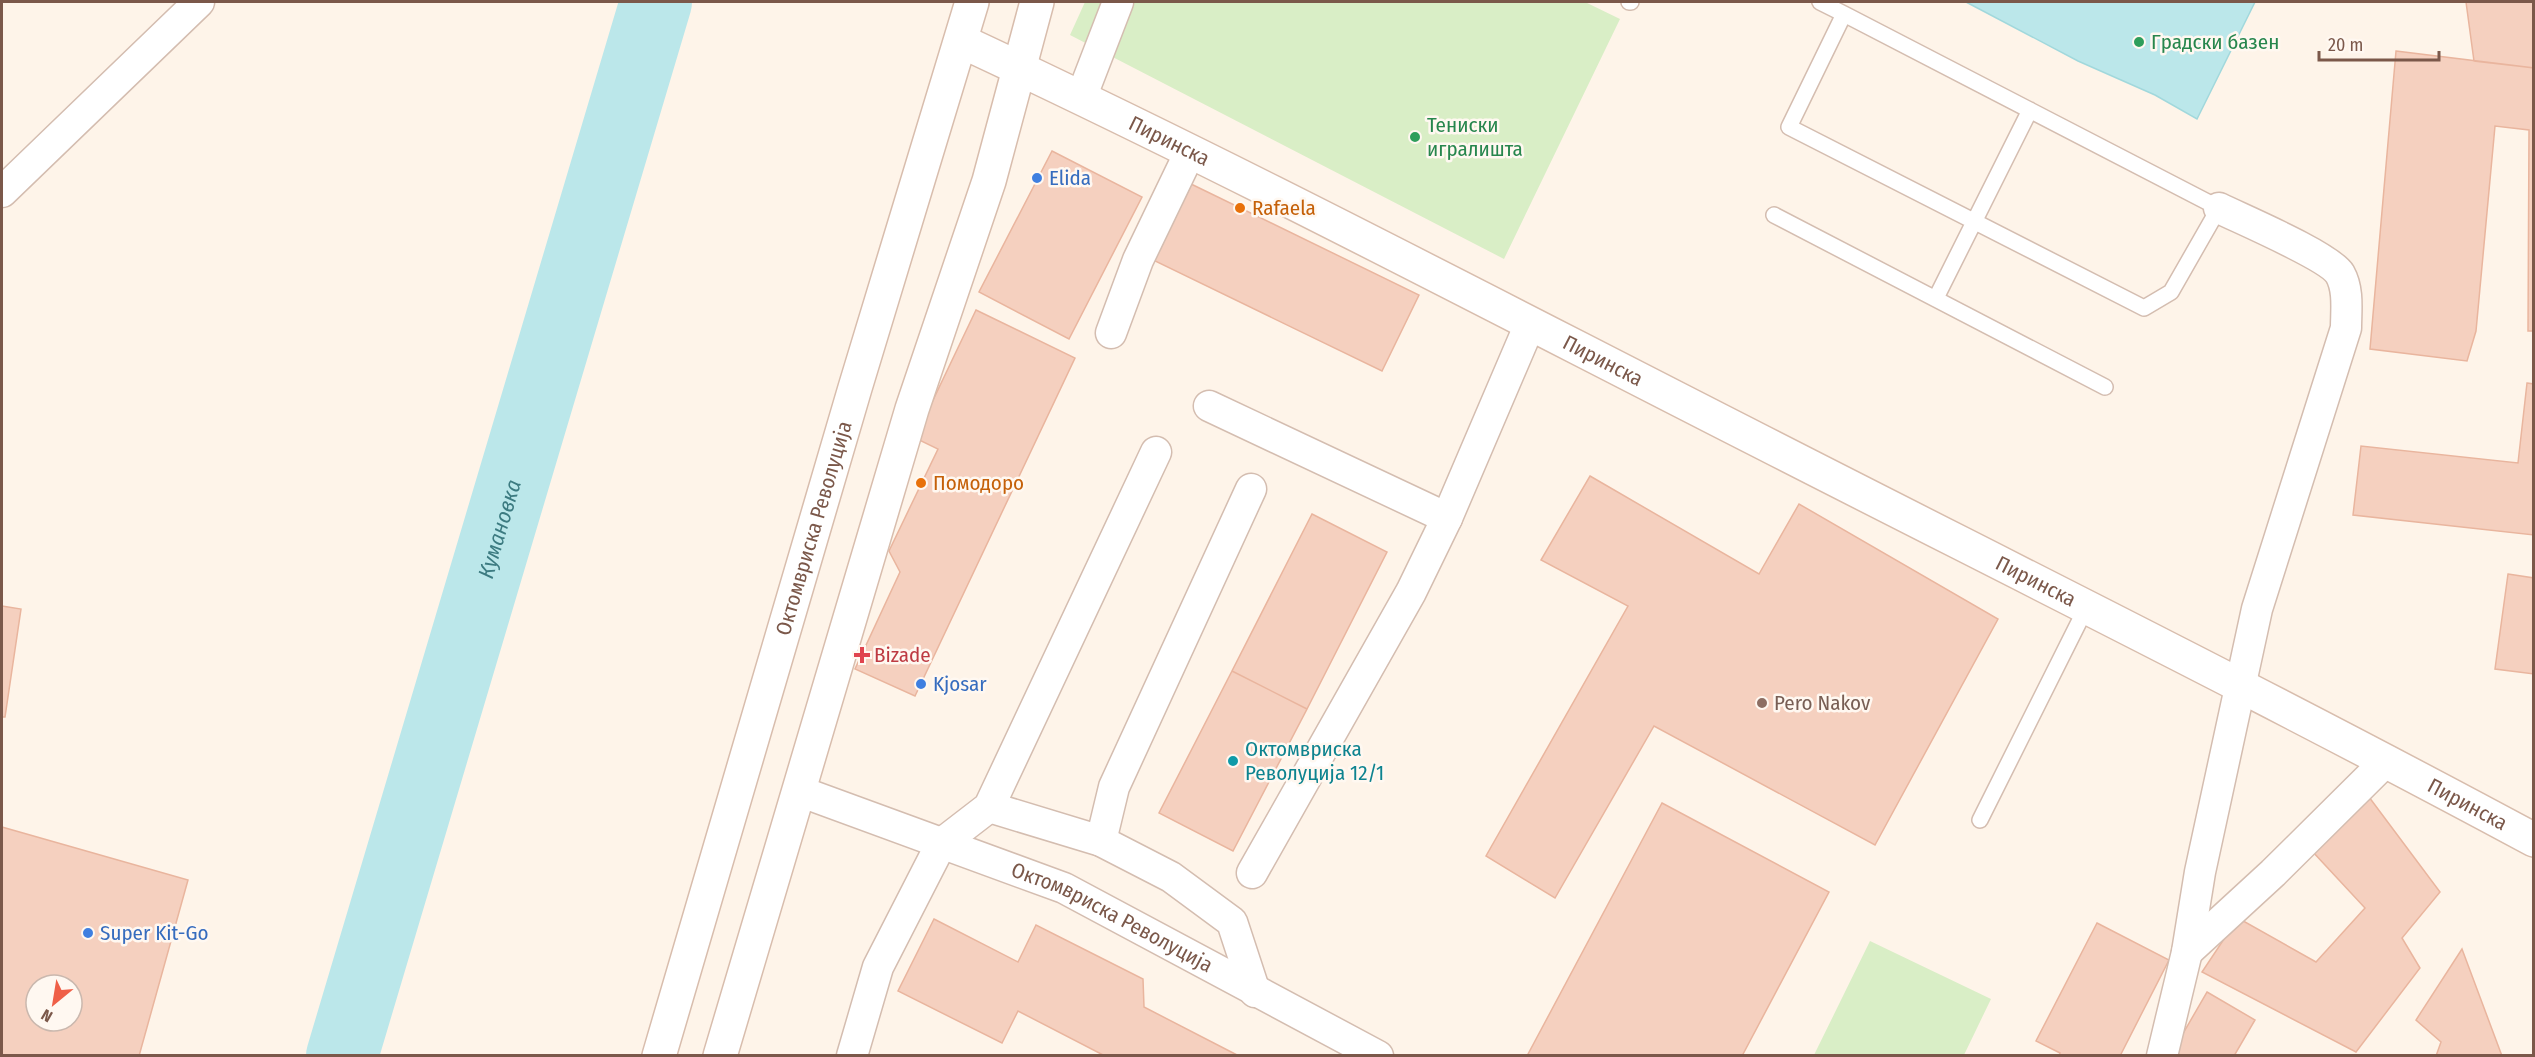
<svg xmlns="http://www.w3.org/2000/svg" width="2535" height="1057" font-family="'Fira Sans Condensed',sans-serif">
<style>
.green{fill:#d9eec6}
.water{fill:#bbe7ea;stroke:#a1d8dc;stroke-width:1.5}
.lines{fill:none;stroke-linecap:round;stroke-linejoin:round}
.river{stroke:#bbe7ea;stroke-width:72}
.building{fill:#f5d0bf;stroke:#e9b59e;stroke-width:1.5;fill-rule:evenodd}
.lane-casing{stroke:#d4bdb0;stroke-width:18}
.street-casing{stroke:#d4bdb0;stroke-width:33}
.secondary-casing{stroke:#d8bdad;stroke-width:36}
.lane{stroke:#fff;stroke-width:15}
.street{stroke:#fff;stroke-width:30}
.secondary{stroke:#fff;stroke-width:33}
.leisure-dot{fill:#2e9e5b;stroke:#fff8f1;stroke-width:2}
.shop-dot{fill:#3f7fe0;stroke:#fff8f1;stroke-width:2}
.food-dot{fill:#e8710a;stroke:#fff8f1;stroke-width:2}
.health-dot{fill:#e0444e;stroke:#fff8f1;stroke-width:2}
.education-dot{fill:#8d6e63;stroke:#fff8f1;stroke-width:2}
.culture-dot{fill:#0f9aa8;stroke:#fff8f1;stroke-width:2}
.labels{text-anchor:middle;stroke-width:5;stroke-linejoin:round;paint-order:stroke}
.leisure-label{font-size:21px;fill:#27864d;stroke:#fff8f1;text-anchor:start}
.street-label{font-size:21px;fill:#7b584a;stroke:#fff8f1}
.shop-label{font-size:21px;fill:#366cbe;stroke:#fff8f1;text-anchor:start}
.food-label{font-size:21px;fill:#c56008;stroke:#fff8f1;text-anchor:start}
.health-label{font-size:21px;fill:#be3a42;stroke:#fff8f1;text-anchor:start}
.education-label{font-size:21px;fill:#785e54;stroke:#fff8f1;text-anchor:start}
.culture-label{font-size:21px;fill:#0d838f;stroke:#fff8f1;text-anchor:start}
.water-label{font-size:22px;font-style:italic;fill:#3c7b81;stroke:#fff8f1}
</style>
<rect width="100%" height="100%" fill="#fef4e9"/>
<!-- green -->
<path class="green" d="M1085,2H1585L1620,19L1504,259L1070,35Z
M1870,941L1991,999L1964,1055H1814Z"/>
<!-- water -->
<path class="water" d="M1966,2H2255L2197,119L2155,95L2078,61Z"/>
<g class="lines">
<!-- river -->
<path class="river" id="s1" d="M342,1056L656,2"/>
</g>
<!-- building -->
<path class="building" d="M2466,2H2534V68L2474,61Z
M2396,51L2534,68V331H2528L2529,130L2495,126L2476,331L2467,361L2370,349Z
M1052,151L1142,197L1069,339L979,292Z
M1189,183L1419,295L1382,371L1153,260Z
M976,310L1075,358L915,696L855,669L900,572L889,551L938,449L915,438Z
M2527,383L2534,384V535L2353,515L2361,446L2518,463Z
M1590,476L1759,574L1799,504L1998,619L1875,845L1654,726L1555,898L1486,856L1628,606L1541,560Z
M1312,514L1387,552L1307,709L1232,671Z
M2508,574L2534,578V674L2495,669Z
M2,606L21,609L5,717H2Z
M1232,671L1307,709L1233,851L1159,813Z
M2369,797L2440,892L2402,938L2420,968L2356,1052L2202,972L2238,918L2316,962L2365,908L2312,851Z
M1662,803L1829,892L1742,1056H1527Z
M2,827L188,880L139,1056H2ZM36,985H72V1021H36Z
M934,919L1018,962L1036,925L1143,979L1144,1007L1239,1056H1105L1018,1011L1002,1043L898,991Z
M2097,923L2169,960L2120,1056H2059L2060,1053L2036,1041Z
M2462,949L2502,1056H2436L2441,1042L2416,1020Z
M2207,992L2255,1020L2234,1056H2170Z"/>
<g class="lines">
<!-- lane casing -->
<g class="lane-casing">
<path id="lane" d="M1629,2H1631
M1820,2L1844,14L2219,208L2171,292L2144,308L1789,127L1844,14
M1774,215L2105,387
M1936,298L2030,110
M1980,820L2086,608"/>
</g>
<!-- street casing -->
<g class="street-casing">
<g id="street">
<path d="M1081,98L1118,2"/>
<path d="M2,192L199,2"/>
<path d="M1111,333L1138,260L1190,152"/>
<path d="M1209,406L1447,518"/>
<path id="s2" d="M799,791L1064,888L1378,1056"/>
<path d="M989,807L1101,841L1171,877L1232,922L1255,992"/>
<path d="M1101,841L1114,787L1251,489"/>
<path d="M1252,873L1411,592L1447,518L1530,324"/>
<path d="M2187,952L2273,873L2386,761"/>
<path d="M852,1056L878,967L941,844L989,807L1156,452"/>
<path d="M2162,1056L2187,952L2200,872L2257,609L2346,328C2346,311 2349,290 2340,274C2329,256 2241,219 2219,208"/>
</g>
</g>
<!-- secondary casing -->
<g class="secondary-casing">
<g id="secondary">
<path id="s3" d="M961,41C1229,166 1491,304 1754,438C2014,571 2276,701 2534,840"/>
<path id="s4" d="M659,1056L855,388L972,2"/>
<path d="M720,1056L912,409L989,181L1037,2"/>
</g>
</g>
<!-- lane -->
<use href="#lane" class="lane"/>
<!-- street -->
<use href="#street" class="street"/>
<!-- secondary -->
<use href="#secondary" class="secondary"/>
</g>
<!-- markers -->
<g class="leisure-dot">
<circle cx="2139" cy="42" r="6"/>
<circle cx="1415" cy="137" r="6"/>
</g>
<g class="shop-dot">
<circle cx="1037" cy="178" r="6"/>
<circle cx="921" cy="684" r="6"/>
<circle cx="88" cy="933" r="6"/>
</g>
<g class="food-dot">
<circle cx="1240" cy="208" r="6"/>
<circle cx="921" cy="483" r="6"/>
</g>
<path class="health-dot" d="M859 646h6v6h6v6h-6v6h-6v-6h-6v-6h6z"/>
<circle class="education-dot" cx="1762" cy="703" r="6"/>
<circle class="culture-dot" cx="1233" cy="761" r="6"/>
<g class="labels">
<!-- leisure labels -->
<g class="leisure-label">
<text x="2151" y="49">Градски базен</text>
<text x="1427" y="132">Тениски<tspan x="1427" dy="24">игралишта</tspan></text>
</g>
<!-- street labels -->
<g class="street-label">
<text dy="7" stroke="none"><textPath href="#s3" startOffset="231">Пиринска</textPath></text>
<text dy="7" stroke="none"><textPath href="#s3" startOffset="717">Пиринска</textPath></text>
<text dy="7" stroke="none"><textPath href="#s4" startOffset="550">Октомвриска Револуција</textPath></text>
<text dy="7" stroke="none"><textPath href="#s3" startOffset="1203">Пиринска</textPath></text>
<text dy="7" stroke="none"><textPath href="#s3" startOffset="1689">Пиринска</textPath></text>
<text dy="7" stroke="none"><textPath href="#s2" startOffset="338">Октомвриска Револуција</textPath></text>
</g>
<!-- shop labels -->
<g class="shop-label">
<text x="1049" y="185">Elida</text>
<text x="933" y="691">Kjosar</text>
<text x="100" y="940">Super Kit-Go</text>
</g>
<!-- food labels -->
<g class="food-label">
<text x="1252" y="215">Rafaela</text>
<text x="933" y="490">Помодоро</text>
</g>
<!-- health labels -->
<g class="health-label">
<text x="874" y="662">Bizade</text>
</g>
<!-- education labels -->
<g class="education-label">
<text x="1774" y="710">Pero Nakov</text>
</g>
<!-- culture labels -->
<g class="culture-label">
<text x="1245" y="756">Октомвриска<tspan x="1245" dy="24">Револуција 12/1</tspan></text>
</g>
<!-- water labels -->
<g class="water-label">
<text dy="8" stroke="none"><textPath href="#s1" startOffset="550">Кумановка</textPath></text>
</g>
</g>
<!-- border -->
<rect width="2535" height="1057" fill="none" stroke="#7b584a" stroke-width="6"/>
<!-- north arrow -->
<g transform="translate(54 1003) rotate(210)"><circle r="28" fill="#fff8f1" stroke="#cab8ae" stroke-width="1.5"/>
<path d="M0-4.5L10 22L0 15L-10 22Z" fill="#ef5f47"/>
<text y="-9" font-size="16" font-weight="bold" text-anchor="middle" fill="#7b584a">N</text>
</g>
<!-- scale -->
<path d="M2319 51v9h120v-9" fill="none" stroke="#7b584a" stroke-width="3"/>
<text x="2328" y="51" font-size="18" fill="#7b584a" stroke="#fff8f1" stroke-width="4.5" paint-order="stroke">20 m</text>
</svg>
